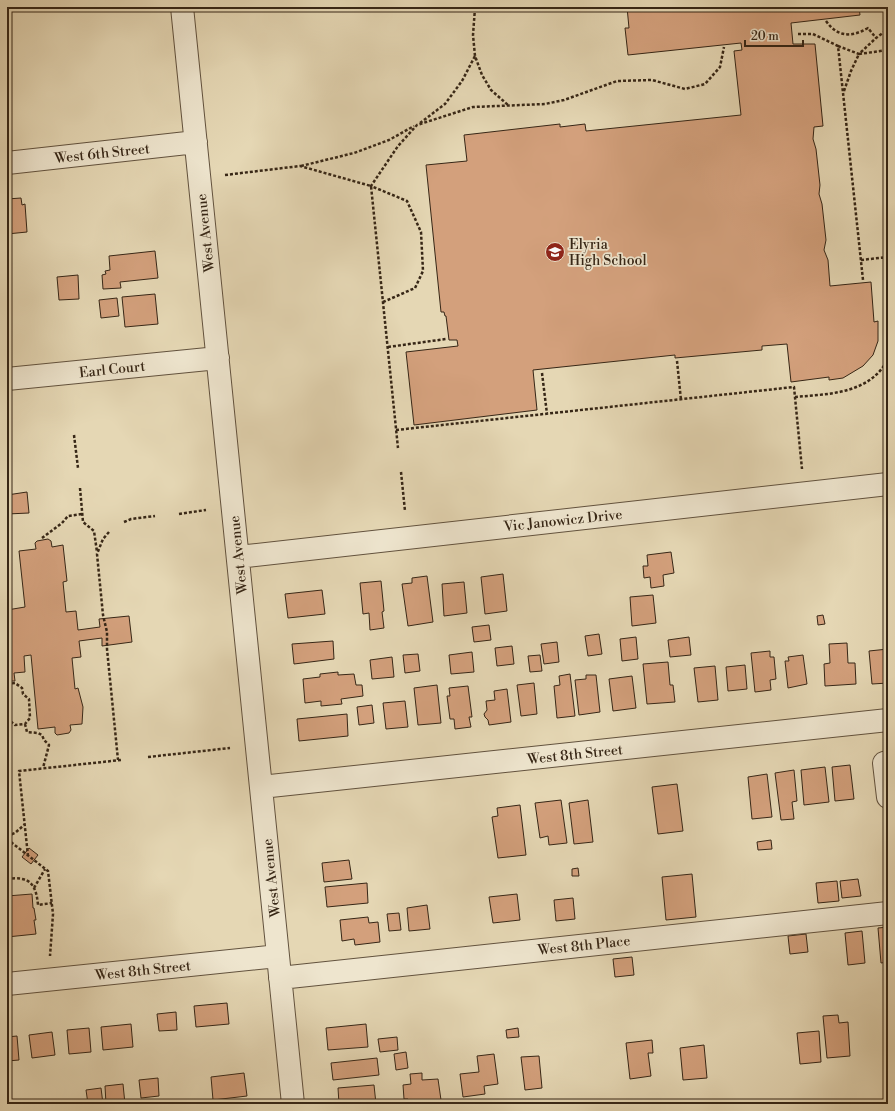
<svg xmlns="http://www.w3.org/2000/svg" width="895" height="1111" font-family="'Libre Bodoni',serif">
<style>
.building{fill:#d3a07c;stroke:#362616}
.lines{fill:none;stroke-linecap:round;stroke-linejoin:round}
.minor-casing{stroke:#62523e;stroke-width:24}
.path{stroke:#362616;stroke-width:2.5;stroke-dasharray:3 2;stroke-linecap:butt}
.minor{stroke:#eee5ce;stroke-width:22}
.labels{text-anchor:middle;stroke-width:3.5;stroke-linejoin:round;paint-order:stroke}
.street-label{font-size:14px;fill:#362616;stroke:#eee5ce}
.poi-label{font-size:14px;fill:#362616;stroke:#eee5ce;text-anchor:start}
</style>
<rect width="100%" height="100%" fill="#e5d7b4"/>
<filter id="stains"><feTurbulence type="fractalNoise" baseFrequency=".005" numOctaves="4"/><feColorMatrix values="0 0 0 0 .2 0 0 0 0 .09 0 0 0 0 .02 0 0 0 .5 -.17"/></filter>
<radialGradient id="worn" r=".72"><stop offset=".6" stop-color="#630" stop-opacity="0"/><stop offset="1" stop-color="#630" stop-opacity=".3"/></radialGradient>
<!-- building -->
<path class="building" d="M627,7H859L860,15L791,23L793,44H815L823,126L814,127L813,139L816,149L820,185L819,194L822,204L826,240L824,250L828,260L830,286L871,282L874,322L878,321V341L873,355L863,366L843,378L829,380V377L791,382L787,344L762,346V350L675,358V355L533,370L537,410L414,425L406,352L458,346L457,340H449L446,316H445L444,312H441L426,165L467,161L464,135L560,124V127L585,124L586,131L741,115L734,51L742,50L741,43L628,55L625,28H629Z
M21,198L22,205L25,204L27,232L7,234V199Z
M155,251L158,278L120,282L121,288L103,289L102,275L106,274L105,271L110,270L109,256Z
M78,275L79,299L59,300L57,277Z
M155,294L158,324L125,327L122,297Z
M117,298L119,316L101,318L99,300Z
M27,492L29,513L7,514V495Z
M48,539L51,541L52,547L63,545L67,581L63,582L66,612L76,611L78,630L100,627L99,619L129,616L132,642L102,646V638L79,641L81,657L72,658L75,689L78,688L83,707L82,724L70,725L71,730L69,733L57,735L55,733V727L38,729L31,655L24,656L25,672L14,673L15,681H7V610L25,607L19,551L36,549L35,543L37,541Z
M671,552L674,573L663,575L664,586L651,588L650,577L644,578L643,566H648L647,555Z
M503,574L507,611L485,614L481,577Z
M427,576L433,622L408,626L402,584L412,583V578Z
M381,581L384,611L382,612L384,628L370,630L369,613L363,614L360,583Z
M464,582L467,613L444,616L442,584Z
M322,590L325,614L288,618L285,594Z
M653,595L656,623L632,626L630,597Z
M823,615L825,624L818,625L817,616Z
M489,625L491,640L474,642L472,627Z
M599,634L602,654L588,656L585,636Z
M636,637L638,659L622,661L620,639Z
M689,637L691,655L670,657L668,640Z
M333,641L334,659L294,664L292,644Z
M557,642L559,662L544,664L541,644Z
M847,643L848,663H855L856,684L825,686L824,664L830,663L829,644Z
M512,646L514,664L497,666L495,648Z
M888,649V683L872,684L869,651Z
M770,651V657H774L776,679L770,680L771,690L755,692L751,653Z
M472,652L474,672L451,674L449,655Z
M418,654L420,671L405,673L403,655Z
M540,655L542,671L530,672L528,656Z
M803,655L807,684L788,688L785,661H789L788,657Z
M392,657L394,677L372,679L370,660Z
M668,662L670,685H673L675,702L647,704L643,664Z
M745,665L747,689L728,691L726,667Z
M715,666L718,700L698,702L694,668Z
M338,672V675L354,674L356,685H362L363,696L341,699L342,704L321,706V701L305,703L303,679L320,677V674Z
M570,674L575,716L557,718L554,686L560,685L559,676Z
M586,675H596L600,712L579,715L575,680L586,679Z
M632,676L636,708L613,711L609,679Z
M534,683L537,714L521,716L517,685Z
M437,685L441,723L418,725L414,688Z
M468,686L472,717H469L471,727L455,729L454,719H450L447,696H450L449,688Z
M507,689L511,722L489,725L488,720L485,717L484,714L487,710L486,701L495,700L494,691Z
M405,701L408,727L386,729L383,703Z
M372,705L374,723L359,725L357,707Z
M347,714L348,736L299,741L297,719Z
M850,765L854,799L835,801L832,767Z
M825,767L829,802L804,805L801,770Z
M794,770L797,801L792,802L794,819L781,820L775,773Z
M767,774L772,817L752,819L748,777Z
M677,784L683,831L658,834L652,787Z
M561,800L567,843L549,845L548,836L540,838L535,803Z
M588,800L593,842L574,844L569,803Z
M520,805L526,855L498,858L492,817L498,816L497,808Z
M771,840L772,849L758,850L757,842Z
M29,848L38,855L31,864L22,857Z
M349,860L352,879L324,882L322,863Z
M578,868L579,876H572V869Z
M692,874L696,917L666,920L662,877Z
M858,879L861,896L842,898L840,881Z
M837,881L839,901L818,903L816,883Z
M367,883L368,903L327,907L325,887Z
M32,894L33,908H34L36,920H34L36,934L7,937V896Z
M517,894L520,920L493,923L489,897Z
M573,898L575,919L556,921L554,900Z
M427,905L430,929L409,931L407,908Z
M399,913L401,930L389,931L387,914Z
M368,917L369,923L378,922L380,942L355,945L354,939L342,941L340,920Z
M888,927V962L881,963L878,928Z
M862,931L865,963L848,965L845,933Z
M806,934L808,952L790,954L788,936Z
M632,957L634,975L615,977L613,959Z
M227,1003L229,1024L196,1027L194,1006Z
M176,1012L177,1030L159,1031L157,1014Z
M838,1015L839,1023L848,1022L850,1056L827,1058L823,1016Z
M131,1024L133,1047L103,1050L101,1027Z
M366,1024L368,1047L328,1050L326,1028Z
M89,1028L91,1052L69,1054L67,1030Z
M518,1028L519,1037L507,1038L506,1030Z
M819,1031L821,1062L800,1064L797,1033Z
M52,1032L55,1055L32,1058L29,1035Z
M17,1036L19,1060L7,1061V1037Z
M397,1037L398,1050L380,1052L378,1039Z
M652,1040L653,1053H648L651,1076L630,1079L626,1043Z
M704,1045L707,1078L683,1080L680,1048Z
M406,1052L408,1068L396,1070L394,1054Z
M494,1054L498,1084L484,1086L485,1094L463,1097L460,1074L479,1072L477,1056Z
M539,1056L542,1088L525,1090L521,1057Z
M377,1058L379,1075L333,1080L331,1063Z
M244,1073L247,1096L213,1100L211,1077Z
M422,1073V1080L438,1079L441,1100L408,1103V1099H404L403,1085L411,1084L410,1074Z
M158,1078L159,1096L141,1098L139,1080Z
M123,1084L125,1104H106L105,1086Z
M374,1085L376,1104H339L338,1088Z
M101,1088L103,1104H88L86,1090Z"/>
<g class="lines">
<!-- minor casing -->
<g class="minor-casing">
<path id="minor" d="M182,7L293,1104
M7,163L196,142
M7,379L218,358
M238,557L888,484
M888,762L884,763L888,797
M261,787L888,720
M280,978L888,913
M7,984L278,956"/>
</g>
<!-- path -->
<path class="path" d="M475,8L473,35L475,56L482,75L491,90L508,105
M826,21C838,38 852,37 868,28L876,38
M798,34H813L838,46L863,280
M838,46L859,54L876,38L888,29
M844,91L851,71L859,54L888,50
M420,123L445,104L462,81L475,56
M301,166L354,153L389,140L414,126
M225,175L300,166L371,186L398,448
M885,257L888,282
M861,260L888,257
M383,302L415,288L423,271L421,232L407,201L371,186L398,146L417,125L473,107L545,104L564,100L617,81L652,80L685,89L705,84L720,67L724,47
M388,347L446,339
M677,361L681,400
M542,373L547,414
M795,397C829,394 870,394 888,359
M396,430L794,387L802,469
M74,435L78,468
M401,472L405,511
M80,488L83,522L94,531L97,552
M179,514L206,510
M124,522L131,519L155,516
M109,532L103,539L97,554L103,615L107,632V649L118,760
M42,538L62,523L68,516L82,514
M7,684L15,683L22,688L23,694L29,699L30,718L25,724L15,725L7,718
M25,724L27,732L38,733L42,735L44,740L49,745L43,768
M148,757L230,748
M7,836L15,833L24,825
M7,839L48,871L53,914L50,956
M28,856L19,771L121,760
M7,879C29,876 36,883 38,905L52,903
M34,888L45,869"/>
<!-- minor -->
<use href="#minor" class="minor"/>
</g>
<!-- icons -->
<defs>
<g id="school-disc" transform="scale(1)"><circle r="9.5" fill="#8f2418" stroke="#eee5ce"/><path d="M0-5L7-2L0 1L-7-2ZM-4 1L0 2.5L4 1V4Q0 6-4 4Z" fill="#fff"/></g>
</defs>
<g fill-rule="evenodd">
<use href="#school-disc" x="555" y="252"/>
</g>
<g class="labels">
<!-- street labels -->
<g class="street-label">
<text transform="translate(102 153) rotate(-6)" y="5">West 6th Street</text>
<text transform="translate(205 233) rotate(-96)" y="5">West Avenue</text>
<text transform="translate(112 369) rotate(-6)" y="5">Earl Court</text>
<text transform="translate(563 520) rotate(-6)" y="5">Vic Janowicz Drive</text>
<text transform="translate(238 555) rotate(-96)" y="5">West Avenue</text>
<text transform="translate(575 754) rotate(-6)" y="5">West 8th Street</text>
<text transform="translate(271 878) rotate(-96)" y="5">West Avenue</text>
<text transform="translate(584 945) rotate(-6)" y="5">West 8th Place</text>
<text transform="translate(143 970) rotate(-6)" y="5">West 8th Street</text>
</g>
<!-- poi labels -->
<g class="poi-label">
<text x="569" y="249">Elyria<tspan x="569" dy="16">High School</tspan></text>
</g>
</g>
<!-- margin -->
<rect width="895" height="1111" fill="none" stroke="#e5d7b4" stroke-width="24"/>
<rect x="8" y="8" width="879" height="1095" fill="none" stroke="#362616" stroke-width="2"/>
<rect x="12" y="12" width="871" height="1087" fill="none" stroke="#362616"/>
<!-- scale -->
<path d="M745 40v6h58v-6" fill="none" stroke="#362616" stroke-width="2"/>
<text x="751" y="40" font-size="12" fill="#362616" stroke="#eee5ce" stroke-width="3" paint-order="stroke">20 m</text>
<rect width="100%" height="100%" filter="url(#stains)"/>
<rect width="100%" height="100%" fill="url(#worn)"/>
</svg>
